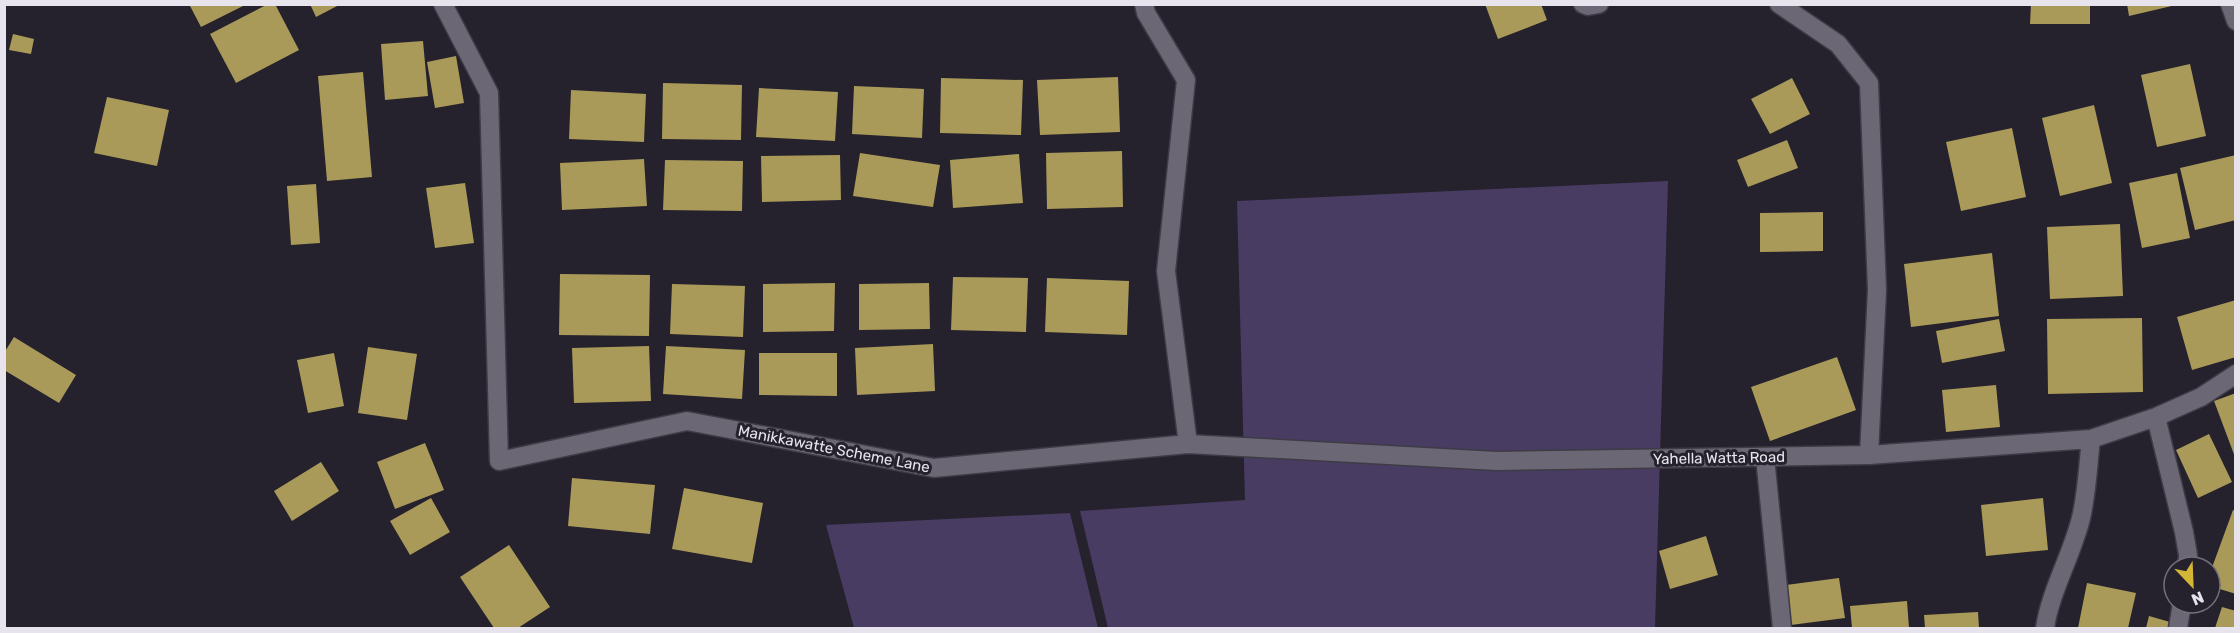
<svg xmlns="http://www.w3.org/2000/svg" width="2240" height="633" font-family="Rubik,sans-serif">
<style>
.green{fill:#493c62}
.building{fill:#aa9a59}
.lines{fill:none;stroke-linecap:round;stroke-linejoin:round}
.minor-casing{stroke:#3e3b45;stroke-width:21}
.minor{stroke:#6b6775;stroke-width:18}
.labels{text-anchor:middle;stroke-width:6;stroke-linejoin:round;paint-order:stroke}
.street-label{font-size:15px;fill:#e7e4ed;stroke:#25212d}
</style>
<rect width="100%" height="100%" fill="#25212d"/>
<!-- green -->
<path class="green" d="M1668,181L1655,628H1108L1080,511L1245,500L1237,201Z
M1070,513L1098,628H854L826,525Z"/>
<!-- building -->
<path class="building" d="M189,4H247L201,27Z
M268,4H275L299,50L236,83L210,34Z
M310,4H341L316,17Z
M1485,4H1541L1547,20L1498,39Z
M2031,4H2090V24H2030Z
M2127,4H2176V5L2129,16Z
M13,34L34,39L31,54L9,50Z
M423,41L428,96L385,100L381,44Z
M456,56L464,103L435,108L427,62Z
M2190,64L2206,136L2157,147L2141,75Z
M363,72L372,177L327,181L318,76Z
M1118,77L1120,132L1040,135L1037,80Z
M941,78L1023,80L1021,135L940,133Z
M1792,78L1810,114L1770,134L1751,99Z
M663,83L742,85L741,140L662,139Z
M854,86L924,89L922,138L852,134Z
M759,88L838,92L835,141L756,137Z
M571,90L646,94L644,142L569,139Z
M107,97L169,110L157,166L94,153Z
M2094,105L2112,183L2060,196L2042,118Z
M2012,128L2026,197L1961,211L1946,142Z
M1787,140L1798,168L1748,187L1737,160Z
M1122,151L1123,207L1047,209L1046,153Z
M860,153L940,165L933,207L853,196Z
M1019,154L1023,203L953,208L950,160Z
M840,155L841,200L762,202L761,156Z
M2236,155V220L2195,230L2180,168Z
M644,159L647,206L562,210L560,163Z
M665,160L743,161L742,211L663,210Z
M2177,173L2190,238L2142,248L2129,183Z
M465,183L474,243L435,248L426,188Z
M316,184L320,243L291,245L287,186Z
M1823,212V251L1760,252V213Z
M2120,224L2123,296L2050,299L2047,227Z
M1992,253L1999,316L1911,327L1904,264Z
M560,274L650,275L649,336L559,335Z
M953,277L1028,278L1026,332L951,330Z
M1047,278L1129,281L1127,335L1045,332Z
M835,283L834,331L763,332V284Z
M929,283L930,329L859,330V284Z
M672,284L745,286L743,337L670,334Z
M2236,300V357L2192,370L2177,317Z
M2142,318L2143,392L2048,394L2047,319Z
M1999,319L2005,351L1942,363L1936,331Z
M14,337L76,375L59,403L4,370V353Z
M933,344L935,391L857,395L855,348Z
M649,346L651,401L574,403L572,348Z
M666,346L745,350L742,399L663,394Z
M368,347L417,354L407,420L358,413Z
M334,353L344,406L308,413L297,360Z
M759,353H837V396L759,395Z
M1837,357L1856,410L1770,441L1751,387Z
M1996,385L2000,427L1946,432L1942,390Z
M2236,393V457H2235L2214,401Z
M2209,434L2232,482L2198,498L2176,450Z
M425,443L444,490L395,509L377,462Z
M321,462L339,491L292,521L274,491Z
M572,478L655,485L650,534L568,526Z
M684,488L763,503L752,563L672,549Z
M431,498L450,532L410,555L390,521Z
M2043,498L2048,550L1986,556L1981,505Z
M2233,510L2236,511V594L2210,586V573Z
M1706,536L1718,575L1670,589L1659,551Z
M509,545L550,607L518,628H494L460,577Z
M1839,578L1845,618L1791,625L1786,585Z
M2087,583L2136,593L2128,628H2078Z
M1907,601L1909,628H1852L1850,606Z
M2222,607L2236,611V628H2215Z
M1978,612L1979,628H1925L1924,615Z
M2149,616L2177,624L2176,628H2146Z"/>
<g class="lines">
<!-- minor casing -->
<g class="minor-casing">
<path id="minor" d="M443,4L489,93L499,461L687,421L934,468L1188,444L1166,271L1186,80L1146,13L1144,4
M1583,4L1588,6L1599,4
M1779,4L1838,44L1869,83L1877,290L1869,455
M2230,4L2236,21
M2156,417L2184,532L2188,555L2187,567
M1188,444L1497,461L1869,455L2091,439L2156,417L2201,397L2236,374
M1765,457L1782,628
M2045,628C2050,592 2072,555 2081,518C2087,493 2088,465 2091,439
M2178,628L2182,603"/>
</g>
<!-- minor -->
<use href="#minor" class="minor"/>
</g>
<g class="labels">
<!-- street labels -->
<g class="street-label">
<text transform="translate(834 449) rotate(11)" y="5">Manikkawatte Scheme Lane</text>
<text transform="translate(1719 458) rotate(-1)" y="5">Yahella Watta Road</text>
</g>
</g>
<!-- border -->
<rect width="2240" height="633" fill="none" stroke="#e7e4ed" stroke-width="12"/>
<!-- north arrow -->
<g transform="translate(2192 585) rotate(157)"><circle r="28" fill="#25212d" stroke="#736f7a" stroke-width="1.5"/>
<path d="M0-4.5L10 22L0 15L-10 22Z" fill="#d3b635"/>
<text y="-9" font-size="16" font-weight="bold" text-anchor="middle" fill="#e7e4ed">N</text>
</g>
</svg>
